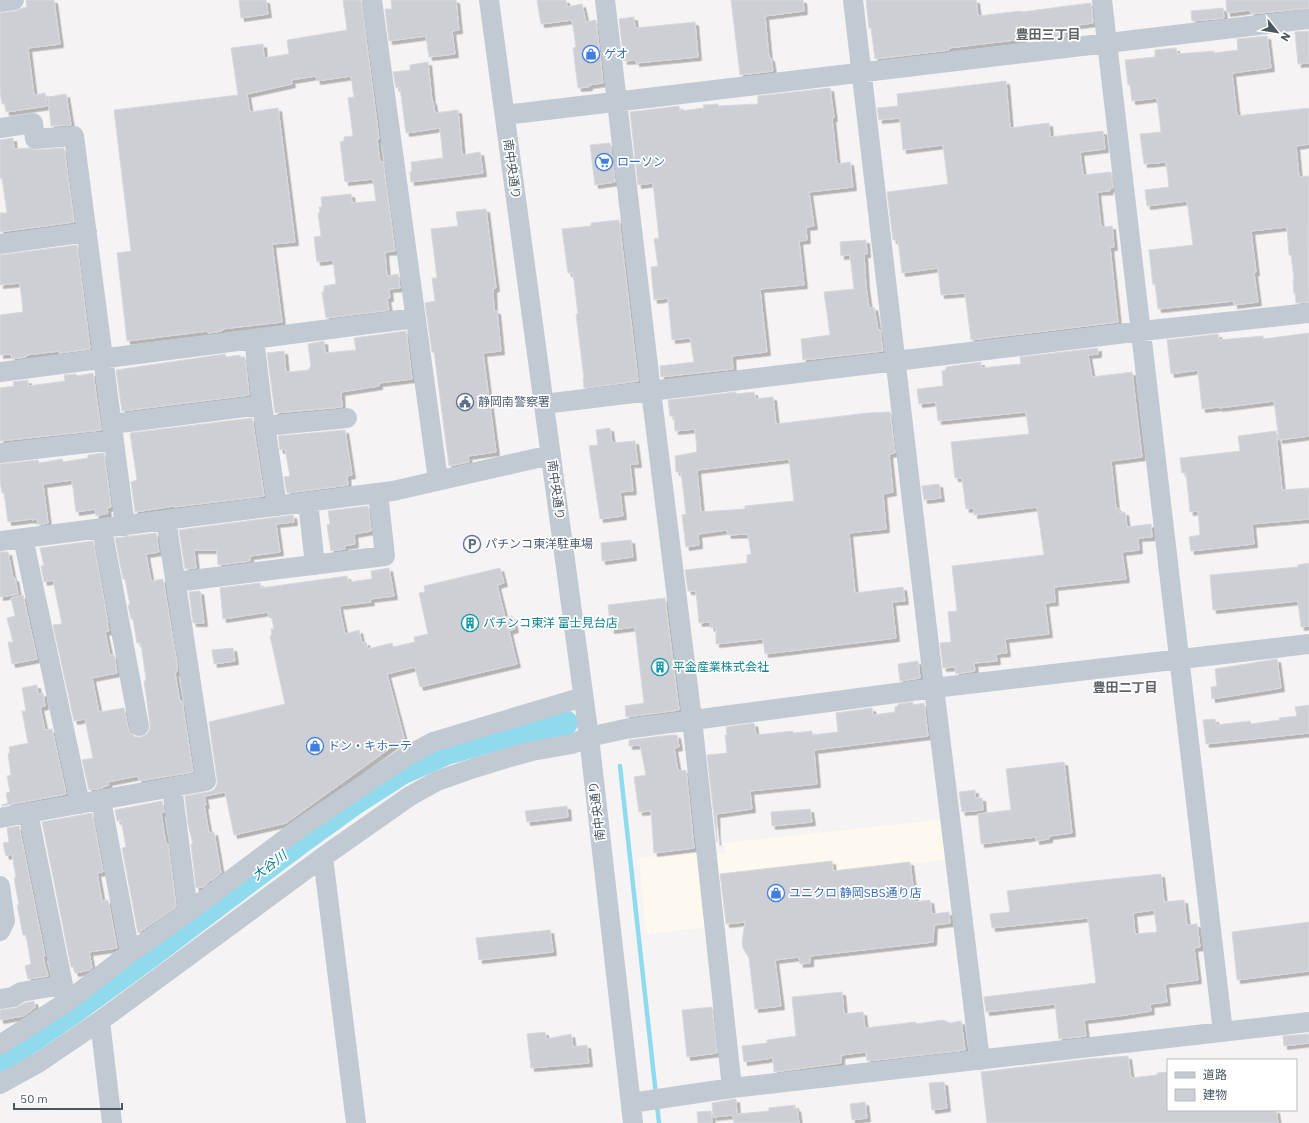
<svg xmlns="http://www.w3.org/2000/svg" width="1309" height="1123" font-family="'IBM Plex Sans','Noto Sans JP',sans-serif">
<style>
.commercial{fill:#fdf9ef}
.lines{fill:none;stroke-linecap:round;stroke-linejoin:round}
.stream{stroke:#90daee;stroke-width:4.5}
.river{stroke:#90daee;stroke-width:26}
.building{fill:#cdcfd5;stroke:#d7d9de;fill-rule:evenodd;filter:url(#shadow)}
.minor{stroke:#c1cad2;stroke-width:20}
.labels{text-anchor:middle;stroke-width:3.5;stroke-linejoin:round;paint-order:stroke}
.shop-label{font-size:12px;fill:#366cbe;stroke:#fff;text-anchor:start}
.street-label{font-size:12px;fill:#4a5661;stroke:#fff}
.service-label{font-size:12px;fill:#4e5e75;stroke:#fff;text-anchor:start}
.culture-label{font-size:12px;fill:#0d838f;stroke:#fff;text-anchor:start}
.neighbourhood-label{font-size:13px;font-weight:bold;fill:#5f6368;stroke:#fff}
.water-label{font-size:13px;font-style:italic;fill:#0c7c9b;stroke:#fff}
</style>
<defs>
<filter id="shadow"><feDropShadow dx="3.5" dy="3.5" stdDeviation="0" flood-color="#0004"/></filter>
</defs>
<rect width="100%" height="100%" fill="#f5f3f3"/>
<!-- commercial -->
<path class="commercial" d="M946,819L950,859L830,874L834,913L719,926L646,934L639,858L705,851L708,854H725L724,843Z"/>
<g class="lines">
<!-- stream -->
<path class="stream" d="M620,766L656,1095
M657,1105L659,1123"/>
<!-- river -->
<path class="river" d="M0,1059L12,1053L76,1009L150,955L302,840L356,801L403,771L446,752L517,732L565,723"/>
</g>
<!-- building -->
<path class="building" d="M26,0H54L60,44L28,48L34,95L45,93L47,106L6,112L5,104H2L0,91V13L16,11L22,8L27,7Z
M239,0H266L268,14L241,18Z
M343,0H361L379,139H377L380,162H383L395,251L385,252L387,276L398,274L400,288L389,289L390,298H387L389,310L326,318L322,292H324V286L336,284L333,260L317,262L314,237L321,236L318,213H320L319,207H322L321,197L351,194L352,203L376,201L373,179L345,182L340,142L344,141V137L353,136L348,98L354,97L351,76L317,81L316,76L291,80L292,84L247,94L250,112L278,108L295,242L272,244L282,322L222,329V331L208,333V331L127,341L117,253L131,251L114,110L238,95L231,48L263,44L264,58L289,54L287,40L347,30Z
M391,0H456L459,30L452,31L455,54L429,57L426,36L389,41L385,9H392Z
M537,0H566L567,7L582,4L586,22L596,20L603,83L589,85V87L578,88L573,48L576,47L572,20L541,24Z
M731,0H803L804,11L765,16L769,58H771L773,71L740,75Z
M866,0H976L978,16L1021,11V12L1091,3L1093,23L1064,27L1065,37L1053,38L1052,31L1024,35V39L948,48L949,50L875,59L871,28H869Z
M1226,0H1309V8L1251,14L1250,10L1227,13Z
M1223,8L1224,18L1192,21L1191,11Z
M634,17L635,28L695,22L698,57L636,63V60L624,61L619,19Z
M1309,31V63L1298,64L1295,32Z
M1267,36L1271,68L1232,73L1237,116L1309,108V144L1296,146L1299,177L1309,176V224H1308L1309,302L1296,303L1295,293L1294,294L1293,280L1294,279L1291,255H1289L1287,227L1251,231L1256,272L1254,273L1258,302L1234,305V301L1158,309L1155,284L1153,285L1149,250L1193,245L1187,201L1147,206L1145,190L1169,187L1166,162L1144,164L1140,134L1161,132L1157,98L1132,101L1130,85H1128L1125,60L1155,57V50L1176,48L1177,54L1214,51V53L1238,50L1237,39Z
M428,62L432,101H433L435,113L458,110L462,155L480,152L483,173L411,182L410,172L412,171L411,162L443,158L440,128L406,133L400,87L396,88L393,72L410,70V65Z
M1006,81L1010,128L1049,123L1050,137L1103,131L1105,149L1080,152L1083,175L1111,172L1113,188L1109,189L1110,191L1097,192L1101,227L1112,226L1114,247H1110L1118,322L971,340L965,293L941,295L938,268L902,273L898,240H893L887,192L948,184L943,145L903,150L900,118L879,120L877,108L898,106L897,94Z
M830,88L834,118H832L837,164L850,162L853,187L809,192L814,226L806,227L807,240L799,241L804,285L760,289L767,352L732,356L733,369L661,377L660,366L694,362L690,338L672,340L668,298L654,300L651,267L658,266L654,239L659,238L653,183L638,185L630,112L679,106L680,111L704,108L703,105L718,104V106L758,104V96Z
M66,94L71,125L51,126L48,97Z
M13,138L14,149L28,148L36,150L64,148L74,222L0,232V213H7L2,178H0V140Z
M610,143L615,182L595,185L590,145Z
M486,209L496,288L493,289L494,311H497L501,351L483,353L496,452L468,456L469,462L449,466L434,352H432L425,303L435,301L432,278H437L431,229L458,226L456,212Z
M619,220L638,381L584,388L583,379H584L576,314H578L573,273H568L562,229L591,226V223Z
M866,240L867,254H864L866,286L869,308L874,307L878,330H880L883,351L803,360L801,339L830,335L824,292L854,289L850,255L841,256L840,242Z
M77,245L90,349L59,353V351L26,355V357L12,359L11,354L0,355V315L23,312L20,283L0,285V255Z
M406,331L412,379L379,383V386L341,392L342,407L275,413L267,353L284,351L286,372L309,370V368L311,367L308,344L324,341L325,353L356,350L354,338Z
M1309,333V436L1279,440L1274,401L1219,408V407L1202,409L1198,370L1171,374L1167,340L1218,334L1219,340L1263,336V339Z
M1098,348V354L1088,355L1092,377L1132,372L1142,457L1111,461L1116,508H1118L1119,513L1125,512L1127,527L1151,524L1152,537L1138,538L1139,550L1122,552L1126,579L1054,587L1055,602L1045,603L1049,634L1005,639L1007,653L996,654L997,661L974,663L975,671L956,674L955,667L943,668L940,643L951,642L948,612L957,611L952,566L1044,555L1037,507L974,515V508L966,509L962,478H955L951,442L1029,434L1026,412L938,421L936,402L919,404L917,389L943,386L942,371L946,370V367L981,362V368L1021,364L1020,357Z
M225,354L226,357L240,355V357H245L249,395L122,411L116,370Z
M93,373L101,430L0,441V388L14,386L13,382L28,380V386L65,381L64,375L76,374L77,376Z
M736,392V394L754,392L755,399L773,397L776,424L868,413L890,412L895,453L889,454L893,492L883,494L886,529L849,533L855,593L903,587L905,601L892,602L896,638L765,654L763,639L716,644V627L711,628L710,622L699,623L696,591H688L685,570L747,563V555L751,554L748,534L728,535L727,530L698,534L699,545L686,547L682,515L686,514L681,472H676L675,456L697,452L695,429L675,431L674,416H670L668,400ZM789,459L794,501L745,506V509L701,512L697,470Z
M252,418L264,496L174,507V506L135,512L131,482L137,480L130,433Z
M610,428L612,443L635,441L638,464H630L633,491L620,492L623,516L600,519L589,446L598,445L596,430Z
M345,430L352,475L347,476L348,485L287,493L284,477L290,476L285,449L280,450L278,436Z
M1276,431L1282,490L1309,488V519L1252,524L1254,544L1191,551L1189,537L1200,535L1198,511L1190,512L1186,473H1182L1180,458L1240,451L1238,436Z
M104,453L111,507L107,508L108,513L96,516L95,509L76,512L72,480L43,484L48,523L38,525L37,519L32,520V519L8,522L4,493H2L0,480V464L38,460L39,463L62,459L63,462L88,458V455Z
M939,484L941,498L924,500L922,486Z
M368,506L371,531L354,534L355,544L344,546L345,549L331,551L327,525L330,524L328,511Z
M293,515L294,522L276,524L280,552L250,556V561L218,565L217,550H194L196,568L185,569L179,530Z
M156,533L159,552L146,554L151,581L163,579L177,665V672L175,673L180,702L182,701L193,772L139,781L138,776L108,782L109,785L102,787L103,788L89,790L82,760L93,758L85,719L74,721L53,625L62,624L53,580L44,582L41,566H44L40,548L93,541L108,623H107L109,631L105,632L110,655H114L117,673L92,678L99,712L124,708L128,728L130,733L135,737H141L147,734L150,729V724L144,681H146L145,672L141,643H137L133,619H131L128,605H130L125,579H123L115,538Z
M631,540L633,557L602,561L601,543Z
M0,552H8L13,578H15L18,594L0,597Z
M1309,563V626L1301,627L1298,601L1213,610L1210,575L1298,567V565Z
M389,568L394,596L370,599L371,602L339,606L345,634L359,630L362,643L366,642L368,649L392,643L393,647L415,642L414,637L428,634L419,593L425,592L424,586L500,568L504,583L497,585L505,617L512,616L515,629L509,631L517,664L420,687L415,667L387,674L404,738L286,823L234,835L225,792L204,796L206,805H204L209,833L214,832L221,873L212,880H209V882L203,887L196,888L191,844H193L188,824L185,796L208,792L214,790L217,785V779L209,722L285,704L270,636L272,635L271,629H274L272,618H269L268,612L223,619L220,588L260,583L261,588L347,576L348,582L372,579L371,571Z
M200,591L204,623H193L189,592Z
M23,595L37,659L12,664L8,642H13L7,618L15,616L11,598Z
M665,598L679,710L626,717L625,706L644,703L635,627L611,630L608,605Z
M233,648L235,661L214,664L212,650Z
M1277,659L1281,688L1212,699L1211,687L1217,686L1215,669Z
M918,661L920,678L900,681L898,664Z
M37,685L38,694L43,693L45,706L40,707L45,730L52,729L66,794L2,806V805L8,803L6,793L10,792L7,776L11,775L8,754L10,753L9,747L28,743L22,711H26L22,688Z
M913,702V705L924,703L928,736L814,750L817,784L750,791L752,809L716,814L717,842L707,755L727,753L725,735H727L726,727L754,723L756,735L793,731V733L812,731V735L838,732L836,713L872,708L873,715L895,712V707L898,706V704Z
M1309,705V733L1206,744L1203,720L1215,719L1216,725L1250,721L1251,724L1280,720L1279,718L1297,716L1295,707Z
M671,735H677L679,747L674,748L678,771L686,770L694,848L654,853L651,811L639,812L634,777L646,775L640,745L629,746V740Z
M1064,762L1072,833L1049,836V839L1036,841V837L981,844L978,814L1011,810L1006,769Z
M975,790V798H982L983,810L962,812L959,792Z
M162,801L164,812L161,813L166,844H168L176,907L138,933L122,848L126,847L121,820L117,821L115,810Z
M567,806L568,817L527,822L525,811Z
M810,809L812,822L772,826L771,812Z
M92,813L103,872L97,873L102,901L108,900L117,948L89,952L92,968L89,970L75,973L73,967H71L42,822Z
M19,826L45,956L43,957L48,976L28,979L25,966L31,964L26,935H23L17,905H19L14,878H16L12,854L6,856L3,843L9,842L7,828Z
M832,861L833,871L910,862L915,902L930,900L932,914L949,912L950,923L934,925L933,942L810,956V963L800,964L799,957L775,960L781,1006L755,1009L749,958L743,948L742,942L745,922L726,924L720,874Z
M1161,874L1164,902L1184,900L1187,925L1197,924L1200,947L1194,948L1198,980L1165,984L1167,1002L1150,1004L1151,1011L1119,1016L1084,1020L1086,1036L1059,1039L1055,1004L986,1012L984,997L1096,983L1088,918L992,928L990,914L1010,912L1007,891L1083,882ZM1154,910L1157,932L1135,934L1133,913Z
M1309,922V971L1237,980L1232,932Z
M550,930L553,952L479,960L476,938Z
M842,992L844,1014L863,1012L865,1028L916,1022V1024L943,1020L950,1023L961,1021L965,1050L867,1061L866,1052L841,1055V1063L774,1072L773,1058L744,1062L742,1046L767,1043V1040L796,1036L792,997Z
M34,1001L35,1008L32,1009V1010L23,1016L0,1020V1010L15,1008L25,1003Z
M712,1007L717,1053L687,1057L682,1010Z
M545,1032L546,1039L571,1034L573,1047L587,1045L589,1063L531,1068L527,1034Z
M1309,1034V1043L1284,1046L1283,1036Z
M1128,1056L1131,1078L1157,1075V1073L1168,1072V1110H1276L1278,1123H987L981,1072L1089,1059Z
M944,1082L947,1108L932,1110L929,1083Z
M736,1099L737,1114L769,1111V1108L795,1105V1109L797,1108L799,1123H734L733,1115L713,1117L712,1103Z
M865,1102L867,1118L852,1120L850,1104Z
M711,1111L712,1123H698L697,1112Z"/>
<g class="lines">
<!-- minor -->
<path class="minor" d="M372,0L438,480
M489,0L589,737L633,1123
M605,0L651,391L692,719L732,1088
M853,0L934,688L980,1060
M1102,0L1223,1032
M0,2L14,0
M505,115L1309,19
M0,128L33,123L35,139L74,136L125,526
M0,244L87,232
M254,339L262,405L277,506
M0,372L415,318
M544,404L1142,331L1309,313
M112,424L262,405
M265,426L347,418
M0,453L114,440
M308,502L315,565
M102,529L139,726
M23,538L80,804
M0,541L393,491L551,455
M176,582L385,556L378,493
M172,787L188,912
M101,800L130,953
M28,813L63,985
M0,818L206,781L166,520
M323,857L356,1123
M0,886L5,921L0,931
M0,999L13,997L21,992L63,985L67,997
M100,1021L112,1123
M0,1045L68,1001L130,953L188,912L300,828L407,756L433,742L583,697
M0,1084L38,1063L100,1021L323,857L410,796L437,781L468,770L510,757L532,751L572,744L589,737L625,729L934,688L1309,644
M631,1103L732,1088L1309,1022"/>
</g>
<!-- icons -->
<defs>
<g id="shop-ring" transform="scale(0.9)"><circle r="9.5" fill="#fff" stroke="#3f7fe0" stroke-width="1.5"/><path d="M-5-2.5h2.3a2.7 3.5 0 0 1 5.4 0H5L5.5 6h-11ZM-1.5-2.5h3a1.5 2.3 0 0 0-3 0Z" fill="#3f7fe0"/></g>
<g id="supermarket-ring" transform="scale(0.9)"><circle r="9.5" fill="#fff" stroke="#3f7fe0" stroke-width="1.5"/><path d="M-6-5.5h2.5l.6 2H6L4.5 2H-2.5L-4.4-4H-6ZM-1.5 3.2a1.3 1.3 0 1 0 .1 0ZM3 3.2a1.3 1.3 0 1 0 .1 0Z" fill="#3f7fe0"/></g>
<g id="civic-ring" transform="scale(0.9)"><circle r="9.5" fill="#fff" stroke="#5c6f8a" stroke-width="1.5"/><path d="M-.6-6.5H3V-4.5H.6V-3L4-1V1h2V6H-6V1h2V-1L-.6-3ZM-1.2 2.5V6h2.4V2.5Z" fill="#5c6f8a"/></g>
<g id="parking-ring" transform="scale(0.9)"><circle r="9.5" fill="#fff" stroke="#5c6f8a" stroke-width="1.5"/><path d="M-3.5-5.5H1a3.5 3.5 0 0 1 0 7H-1V5.5H-3.5ZM-1-3.4V-.6H.8a1.4 1.4 0 0 0 0-2.8Z" fill="#5c6f8a"/></g>
<g id="building-ring" transform="scale(0.9)"><circle r="9.5" fill="#fff" stroke="#0f9aa8" stroke-width="1.5"/><path d="M-4-6H4V6H1V3H-1V6H-4ZM-2.5-4.3h1.7v1.8h-1.7ZM.8-4.3h1.7v1.8H.8ZM-2.5-1h1.7V.8h-1.7ZM.8-1h1.7V.8H.8Z" fill="#0f9aa8"/></g>
</defs>
<g fill-rule="evenodd">
<use href="#shop-ring" x="591" y="54"/>
<use href="#supermarket-ring" x="604" y="162"/>
<use href="#civic-ring" x="465" y="402"/>
<use href="#parking-ring" x="472" y="544"/>
<use href="#building-ring" x="470" y="623"/>
<use href="#building-ring" x="660" y="667"/>
<use href="#shop-ring" x="315" y="746"/>
<use href="#shop-ring" x="776" y="893"/>
</g>
<g class="labels">
<!-- shop labels -->
<g class="shop-label">
<text x="604" y="58">ゲオ</text>
<text x="617" y="166">ローソン</text>
<text x="328" y="750">ドン・キホーテ</text>
<text x="789" y="897">ユニクロ 静岡SBS通り店</text>
</g>
<!-- street labels -->
<g class="street-label">
<text transform="translate(512 169) rotate(82)" y="4">南中央通り</text>
<text transform="translate(556 490) rotate(82)" y="4">南中央通り</text>
<text transform="translate(597 811) rotate(-97)" y="4">南中央通り</text>
</g>
<!-- service labels -->
<g class="service-label">
<text x="478" y="406">静岡南警察署</text>
<text x="485" y="548">パチンコ東洋駐車場</text>
</g>
<!-- culture labels -->
<g class="culture-label">
<text x="483" y="627">パチンコ東洋 富士見台店</text>
<text x="673" y="671">平金産業株式会社</text>
</g>
<!-- neighbourhood labels -->
<g class="neighbourhood-label">
<text x="1048" y="39">豊田三丁目</text>
<text x="1125" y="692">豊田二丁目</text>
</g>
<!-- water labels -->
<g class="water-label">
<text transform="translate(269 865) rotate(-37)" y="5">大谷川</text>
</g>
</g>
<!-- legend -->
<rect x="1167" y="1059" width="130" height="52" fill="#ffffff" stroke="#b7bbc0"/>
<rect x="1175" y="1072" width="20" height="6" fill="#c1cad2" stroke="#b7bbc0"/>
<text x="1203" y="1079" font-size="12" fill="#4a5661">道路</text>
<rect x="1175" y="1089" width="20" height="12" fill="#cdcfd5" stroke="#b7bbc0"/>
<text x="1203" y="1099" font-size="12" fill="#4a5661">建物</text>
<!-- north arrow -->
<g transform="translate(1277 32) rotate(120)" stroke="#ffffff" stroke-width="3" paint-order="stroke">
<path d="M0-3L7 15L0 10L-7 15Z" fill="#4a5661"/>
<text y="-6" font-size="11" font-weight="bold" text-anchor="middle" fill="#4a5661">N</text>
</g>
<!-- scale -->
<path d="M14 1103v6h108v-6" fill="none" stroke="#4a5661" stroke-width="2"/>
<text x="20" y="1103" font-size="12" fill="#4a5661" stroke="#ffffff" stroke-width="3" paint-order="stroke">50 m</text>
</svg>
